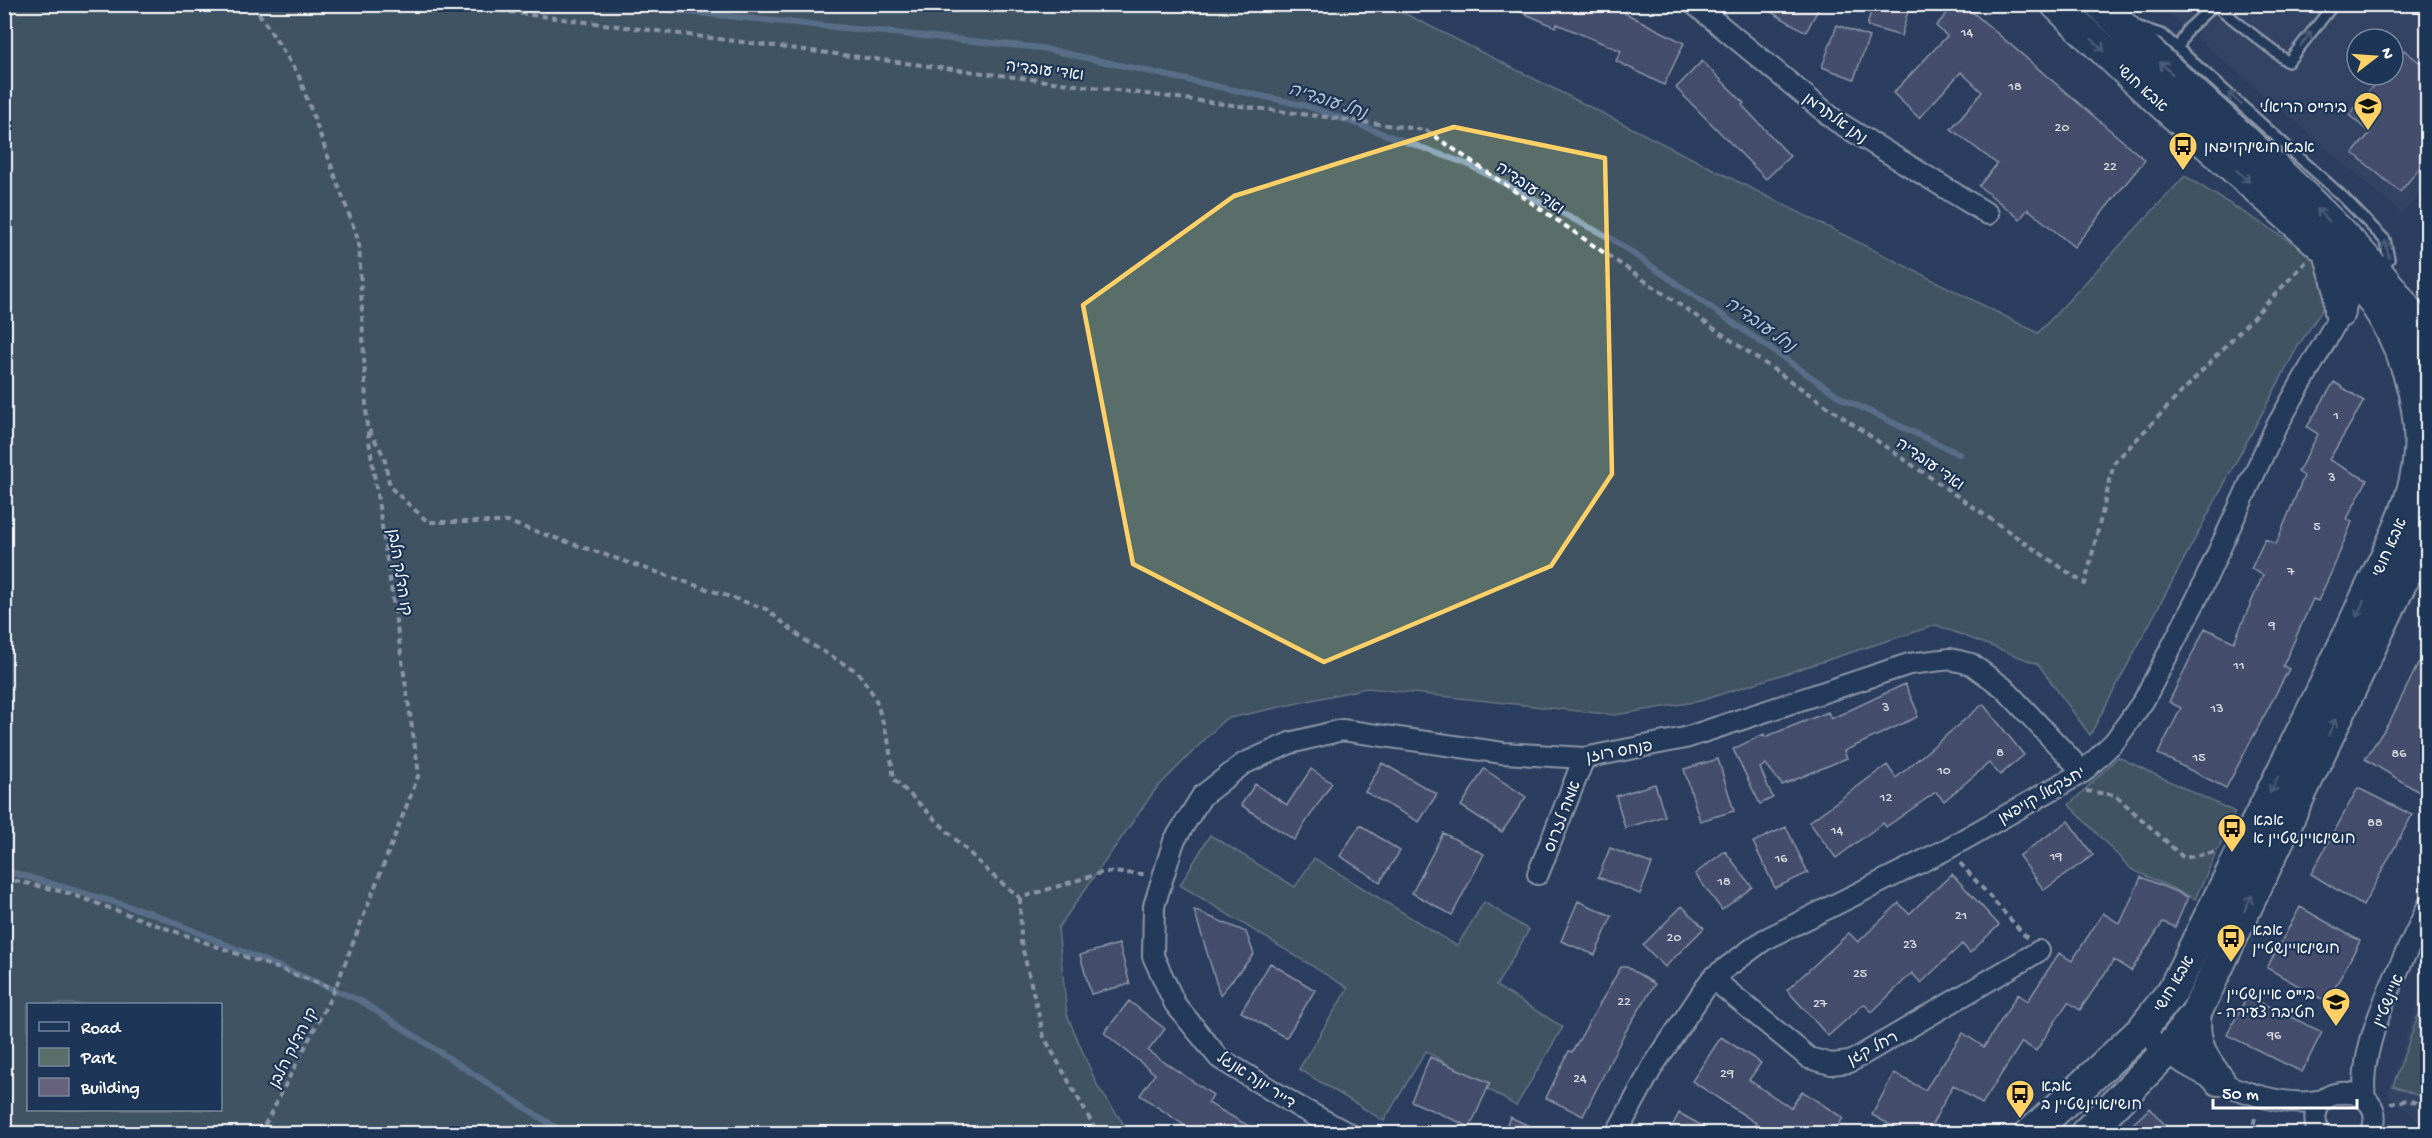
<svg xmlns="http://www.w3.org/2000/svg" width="2432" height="1138" font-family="'Gochi Hand','Playpen Sans Hebrew',sans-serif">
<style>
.built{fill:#3c4869;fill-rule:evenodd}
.green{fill:#5a6e69;stroke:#acb6b4;stroke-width:1.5;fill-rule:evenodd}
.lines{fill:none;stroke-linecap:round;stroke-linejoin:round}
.stream{stroke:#8fa8ba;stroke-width:6}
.building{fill:#65617f;stroke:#fff;stroke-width:1.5}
.service-casing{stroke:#fff;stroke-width:14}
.minor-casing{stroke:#fff;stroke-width:24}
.primary-casing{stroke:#fff;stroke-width:34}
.path{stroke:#fff;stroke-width:4;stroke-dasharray:6 4.5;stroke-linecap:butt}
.service{stroke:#1d3557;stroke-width:9}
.minor{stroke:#1d3557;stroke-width:20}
.primary{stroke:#1d3557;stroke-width:30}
.oneway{stroke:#6c7c92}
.marked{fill:none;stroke:#ffd166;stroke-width:4.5;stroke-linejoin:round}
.labels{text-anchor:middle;stroke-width:4.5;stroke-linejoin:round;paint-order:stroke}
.number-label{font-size:14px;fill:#d8d8df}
.street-label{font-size:16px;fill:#fff;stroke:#1d3557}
.poi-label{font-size:16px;fill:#fff;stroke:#1d3557;text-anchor:start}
.water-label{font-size:18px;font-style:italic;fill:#b4c5d1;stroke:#1d3557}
</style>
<rect width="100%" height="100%" fill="#2b3e5f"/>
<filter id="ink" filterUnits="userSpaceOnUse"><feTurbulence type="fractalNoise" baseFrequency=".0167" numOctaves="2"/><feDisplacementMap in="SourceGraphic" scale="12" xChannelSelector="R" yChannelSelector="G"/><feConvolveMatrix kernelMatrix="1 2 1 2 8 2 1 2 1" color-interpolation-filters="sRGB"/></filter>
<g filter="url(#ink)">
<!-- built -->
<path class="built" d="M2159,5H2427V190L2401,213ZM2357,39H2393V75H2357Z
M2427,972V1129L2388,1095Z"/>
<!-- green -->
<path class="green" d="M5,5H1388L2038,333L2185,176L2325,263L2335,291L2298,346L2090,735L2038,664L1936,625L1700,701L1615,715L1367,688L1225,719L1155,790L1058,928L1067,1015L1098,1087L1130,1133L5,1134ZM28,1004H220V1110H28Z
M2118,757L2235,812L2195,899L2131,869L2069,805Z
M1210,835L1295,887L1314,858L1457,946L1484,902L1529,930L1496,986L1563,1027L1516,1106L1426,1051L1384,1121L1299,1069L1348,988L1180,885Z
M2427,991V1099L2393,1086Z"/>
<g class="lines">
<!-- stream -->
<path class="stream" d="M609,4L1041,48L1307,106L1467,164L1612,239L1843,399L1959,454
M4,870L151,913L361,1001L566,1134"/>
</g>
<!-- building -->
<path class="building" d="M1502,4H1628L1625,13L1684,43L1664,85L1616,61L1621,51L1557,24L1556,27Z
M1757,4H1821L1806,32Z
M1873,4H1910L1901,36L1867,26Z
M1955,4H1963L2145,160L2074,247L2028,209L2020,219L1979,186L1997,164L1951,129L1982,92L1961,72L1919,118L1893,93L1947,36L1936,26Z
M1837,25L1869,37L1854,79L1822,67Z
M2404,50L2419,62L2427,52V159L2400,192L2353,153L2370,133L2349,115L2382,75H2393V63Z
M1702,61L1744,103L1742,105L1790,156L1766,179L1676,88Z
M2334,382L2364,401L2329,460L2367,480L2347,519L2352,522L2332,571L2318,601L2313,599L2283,666L2289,669L2226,788L2158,754L2181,708L2169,702L2205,628L2234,642L2263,575L2251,569L2265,539L2276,544L2304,476L2298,472L2318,434L2307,427Z
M2427,646V797L2365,759L2390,721Z
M1905,684L1917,711V717L1844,751L1847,758L1782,785L1766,764L1760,768L1773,798L1760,804L1733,749L1764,734L1765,737L1828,712L1831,719Z
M1983,704L2024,755L2000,775L1989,763L1944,801L1936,792L1886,827L1883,823L1836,858L1809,822L1887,765L1896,778Z
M1718,759L1734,811L1700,821L1684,769Z
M1382,763L1437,794L1419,822L1365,792Z
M1311,769L1332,783L1294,840L1241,805L1255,784L1287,805Z
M1484,769L1526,797L1502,832L1461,806Z
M1655,784L1665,816L1625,828L1616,796Z
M2358,788L2412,815L2363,906L2311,874Z
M2068,821L2093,855L2044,890L2019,856Z
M1360,825L1400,851L1380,882L1340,856Z
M1786,827L1808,873L1775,888L1753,842Z
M1443,833L1484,854L1452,915L1412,893Z
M1610,848L1652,864L1640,894L1598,877Z
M1725,851L1752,887L1722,910L1695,874Z
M1952,874L1999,925L1970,953L1962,944L1921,983L1912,973L1872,1012L1864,1004L1828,1036L1787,990L1849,933L1858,942L1899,903L1909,914Z
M2141,877L2188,897L2175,927L2163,922L2131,971L2114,960L2080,1010L2068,1002L2036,1051L2022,1042L1982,1104L1953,1085L1927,1134H1907L1872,1115L1894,1073L1925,1090L1963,1033L1984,1047L2018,994L2028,1001L2059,953L2072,961L2103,913L2120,924Z
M1578,901L1612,916L1595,955L1561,941Z
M1682,906L1704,928L1665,967L1643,945Z
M2300,907L2360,941L2327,1002L2267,968Z
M1194,910L1246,932L1254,954L1220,995Z
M1119,944L1130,984L1091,994L1080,955Z
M1270,963L1315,990L1286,1038L1241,1012Z
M1621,967H1627L1655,984L1624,1034L1583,1116L1546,1098L1569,1051L1572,1052Z
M2247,996L2322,1032L2302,1072L2227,1035Z
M1129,1001L1165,1029L1148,1051L1213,1095L1208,1103L1263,1134H1197L1140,1095L1155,1074L1104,1033Z
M1721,1037L1761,1063L1749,1080L1791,1108L1802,1091L1843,1118L1832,1134H1805L1796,1128L1792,1134H1749L1756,1123L1692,1081Z
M1430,1057L1490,1083L1470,1127L1411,1101Z
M2150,1108L2173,1134H2122Z
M1679,1113L1717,1134H1668Z
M1510,1117L1547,1134H1503Z"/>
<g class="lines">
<!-- service casing -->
<g class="service-casing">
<path id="service" d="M2215,5L2288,62L2334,4
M2136,26L2163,35L2342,196L2385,240L2389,259L2382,269
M2178,48L2188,29L2215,4"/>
</g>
<!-- minor casing -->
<g class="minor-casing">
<path id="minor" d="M1694,4L1836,121L1988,214
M1538,874L1584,758
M1712,978L1809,1058L1831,1064L1850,1062L2039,951
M2141,1031C2156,1042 2170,1055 2186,1065C2222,1086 2282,1110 2323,1100
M2365,1099C2357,1041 2404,960 2428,906
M1349,1134L1299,1107L1219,1058L1175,1004L1153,956L1154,906L1174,841L1202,796L1243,764L1290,743L1342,730L1503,753L1584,758L1685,738L1909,664L1950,659L1971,664L2004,688L2083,772
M1616,1134L1653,1066L1712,978L1764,940L1947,849L2083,772L2115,741L2144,700L2198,596L2275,429L2347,303
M2319,1134C2296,1079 2394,1079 2371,1134"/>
</g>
<!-- primary casing -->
<g class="primary-casing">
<path id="primary" d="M2100,4C2170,75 2246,138 2316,208C2359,251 2400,291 2428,346
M2330,256L2339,288L2340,312
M2196,1013C2192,1040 2202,1059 2219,1080
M2030,1134L2141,1031L2173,990C2235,863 2301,738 2360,610C2382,561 2415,508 2419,454C2423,402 2403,345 2374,302C2348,264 2297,225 2263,194C2193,132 2123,70 2056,4
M2085,1134L2167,1051L2196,1013L2428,527"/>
</g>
<!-- path -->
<path class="path" d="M253,4L298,74L359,242L367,427L419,774L335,989L260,1134
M447,4L1426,130L2085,584L2114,463L2306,262
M369,430L384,456L390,487L428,522H508L766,609L807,642L858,672L875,697L888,739L894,779L991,874L1020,898L1104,872L1145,874
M2086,791L2115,795L2184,858L2215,852
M1960,863L2027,938
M4,878L68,893L335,989
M1020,898L1021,942L1044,1037L1098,1134
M2390,1103L2408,1100L2428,1107
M2251,1134L2256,1114"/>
<!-- service -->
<use href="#service" class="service"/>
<!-- minor -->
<use href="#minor" class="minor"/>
<!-- primary -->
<use href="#primary" class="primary"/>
</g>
<!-- one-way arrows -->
<defs><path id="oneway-shaft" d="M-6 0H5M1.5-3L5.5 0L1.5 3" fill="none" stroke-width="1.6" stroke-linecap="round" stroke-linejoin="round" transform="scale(1.5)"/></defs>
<g class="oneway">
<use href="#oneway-shaft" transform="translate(2306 39) rotate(-52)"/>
<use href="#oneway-shaft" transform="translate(2098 45) rotate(44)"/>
<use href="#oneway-shaft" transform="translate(2166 68) rotate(-137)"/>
<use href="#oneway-shaft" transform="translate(2235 99) rotate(-138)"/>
<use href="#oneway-shaft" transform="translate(2243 176) rotate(42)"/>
<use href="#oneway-shaft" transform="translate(2323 215) rotate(-135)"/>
<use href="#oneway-shaft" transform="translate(2387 249) rotate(-104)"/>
<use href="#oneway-shaft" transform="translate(2360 609) rotate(115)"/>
<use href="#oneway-shaft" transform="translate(2332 727) rotate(-65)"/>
<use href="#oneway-shaft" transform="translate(2274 785) rotate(116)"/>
<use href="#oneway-shaft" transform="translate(2248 903) rotate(-65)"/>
</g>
</g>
<!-- marked area -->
<path d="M0 0H2432V1138H0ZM1454,127L1605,158L1612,474L1551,566L1324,662L1133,564L1083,305L1234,196Z" fill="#2b3e5f" fill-opacity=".55" fill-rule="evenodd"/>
<path class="marked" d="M1454,127L1605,158L1612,474L1551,566L1324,662L1133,564L1083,305L1234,196Z"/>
<!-- icons -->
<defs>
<g id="school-pin" transform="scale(1.5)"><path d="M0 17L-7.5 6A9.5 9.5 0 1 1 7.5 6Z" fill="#ffd166" stroke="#1d3557"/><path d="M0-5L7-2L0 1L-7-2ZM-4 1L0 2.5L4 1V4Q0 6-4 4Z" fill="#111"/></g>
<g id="bus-pin" transform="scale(1.5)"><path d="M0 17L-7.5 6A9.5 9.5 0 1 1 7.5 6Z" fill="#ffd166" stroke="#1d3557"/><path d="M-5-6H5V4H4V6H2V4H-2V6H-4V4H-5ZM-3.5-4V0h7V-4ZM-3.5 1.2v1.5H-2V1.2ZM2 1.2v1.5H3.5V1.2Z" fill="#111"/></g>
</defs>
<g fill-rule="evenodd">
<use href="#school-pin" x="2368" y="106"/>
<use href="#bus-pin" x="2183" y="146"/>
<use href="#bus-pin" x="2232" y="828"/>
<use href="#bus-pin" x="2231" y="938"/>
<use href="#school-pin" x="2336" y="1002"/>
<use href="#bus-pin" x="2020" y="1094"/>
</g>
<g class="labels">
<!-- number labels -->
<g class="number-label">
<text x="1967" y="36">14</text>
<text x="2015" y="90">18</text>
<text x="2062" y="131">20</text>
<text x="2110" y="170">22</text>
<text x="2336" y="419">1</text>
<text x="2332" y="481">3</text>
<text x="2317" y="530">5</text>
<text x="2291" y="575">7</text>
<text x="2272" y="629">9</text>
<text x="2239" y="669">11</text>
<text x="1886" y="711">3</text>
<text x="2217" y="712">13</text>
<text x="2000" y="756">8</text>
<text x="2399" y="757">86</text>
<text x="2199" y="761">15</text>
<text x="1944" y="774">10</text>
<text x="1886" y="801">12</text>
<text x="2375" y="826">88</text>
<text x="1837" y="834">14</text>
<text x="2056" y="860">19</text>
<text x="1781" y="862">16</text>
<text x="1724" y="885">18</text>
<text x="1961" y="919">21</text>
<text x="1674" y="941">20</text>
<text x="1910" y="948">23</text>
<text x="1860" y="977">25</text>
<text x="1624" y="1005">22</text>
<text x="1820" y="1007">27</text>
<text x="2274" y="1039">96</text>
<text x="1727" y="1077">29</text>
<text x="1580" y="1082">24</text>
</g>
<!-- street labels -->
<g class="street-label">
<text transform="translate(1045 69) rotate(7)" y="6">ואדי עובדיה</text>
<text transform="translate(2143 87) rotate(42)" y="6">אבא חושי</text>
<text transform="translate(1836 117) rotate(36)" y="6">נתן אלתרמן</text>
<text transform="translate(1531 187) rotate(35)" y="6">ואדי עובדיה</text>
<text transform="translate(1931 463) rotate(35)" y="6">ואדי עובדיה</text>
<text transform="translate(2388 547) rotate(-66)" y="6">אבא חושי</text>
<text transform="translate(401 572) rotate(81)" y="6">קו הדלק הלבן</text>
<text transform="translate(1619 750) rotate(-10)" y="6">פנחס רוזן</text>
<text transform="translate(2041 794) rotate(-30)" y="6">יחזקאל קויפמן</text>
<text transform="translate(1561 816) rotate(-69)" y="6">אמה לזרוס</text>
<text transform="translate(2173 983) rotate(-59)" y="6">אבא חושי</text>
<text transform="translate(2387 1000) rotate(-67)" y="6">איינשטיין</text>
<text transform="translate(292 1047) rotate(-63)" y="6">קו הדלק הלבן</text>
<text transform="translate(1872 1047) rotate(-27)" y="6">רחל קגן</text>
<text transform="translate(1257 1079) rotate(33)" y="6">ד''ר יונה אנגל</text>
</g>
<!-- poi labels -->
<g class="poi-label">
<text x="2347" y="112" text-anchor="end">ביה"ס הריאלי</text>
<text x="2204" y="152">אבא חושי/קויפמן</text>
<text x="2253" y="825">אבא<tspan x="2253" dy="18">חושי/איינשטיין א</tspan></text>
<text x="2252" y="935">אבא<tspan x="2252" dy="18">חושי/איינשטיין</tspan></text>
<text x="2315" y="999" text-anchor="end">בי"ס איינשטיין<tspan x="2315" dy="18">- חטיבה צעירה</tspan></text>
<text x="2041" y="1091">אבא<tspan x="2041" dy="18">חושי/איינשטיין ב</tspan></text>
</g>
<!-- water labels -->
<g class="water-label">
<text transform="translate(1328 100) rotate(18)" y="6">נחל עובדיה</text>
<text transform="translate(1761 324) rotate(35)" y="6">נחל עובדיה</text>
</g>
</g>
<!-- margin -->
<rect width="2432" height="1138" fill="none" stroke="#1d3557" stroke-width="24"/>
<rect x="12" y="12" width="2408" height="1114" fill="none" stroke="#fff" stroke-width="2" filter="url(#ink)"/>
<!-- legend -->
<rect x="27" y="1003" width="195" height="108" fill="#1d3557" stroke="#77869a" stroke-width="1.5"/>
<rect x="39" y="1022" width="30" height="9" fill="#1d3557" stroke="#77869a" stroke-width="1.5"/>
<text x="81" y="1033" font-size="18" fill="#ffffff">Road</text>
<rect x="39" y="1048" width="30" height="18" fill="#5a6e69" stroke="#77869a" stroke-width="1.5"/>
<text x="81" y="1063" font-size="18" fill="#ffffff">Park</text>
<rect x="39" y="1078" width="30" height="18" fill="#65617f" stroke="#77869a" stroke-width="1.5"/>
<text x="81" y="1093" font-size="18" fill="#ffffff">Building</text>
<!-- north arrow -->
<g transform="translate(2375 57) rotate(73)"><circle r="28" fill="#1d3557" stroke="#77869a" stroke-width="1.5"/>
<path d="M0-4.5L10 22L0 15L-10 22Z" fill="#ffd166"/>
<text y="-9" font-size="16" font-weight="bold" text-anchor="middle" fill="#ffffff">N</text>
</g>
<!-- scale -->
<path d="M2213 1099v9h144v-9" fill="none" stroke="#ffffff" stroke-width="3"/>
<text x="2222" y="1099" font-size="18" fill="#ffffff" stroke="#1d3557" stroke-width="4.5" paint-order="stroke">50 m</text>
</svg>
